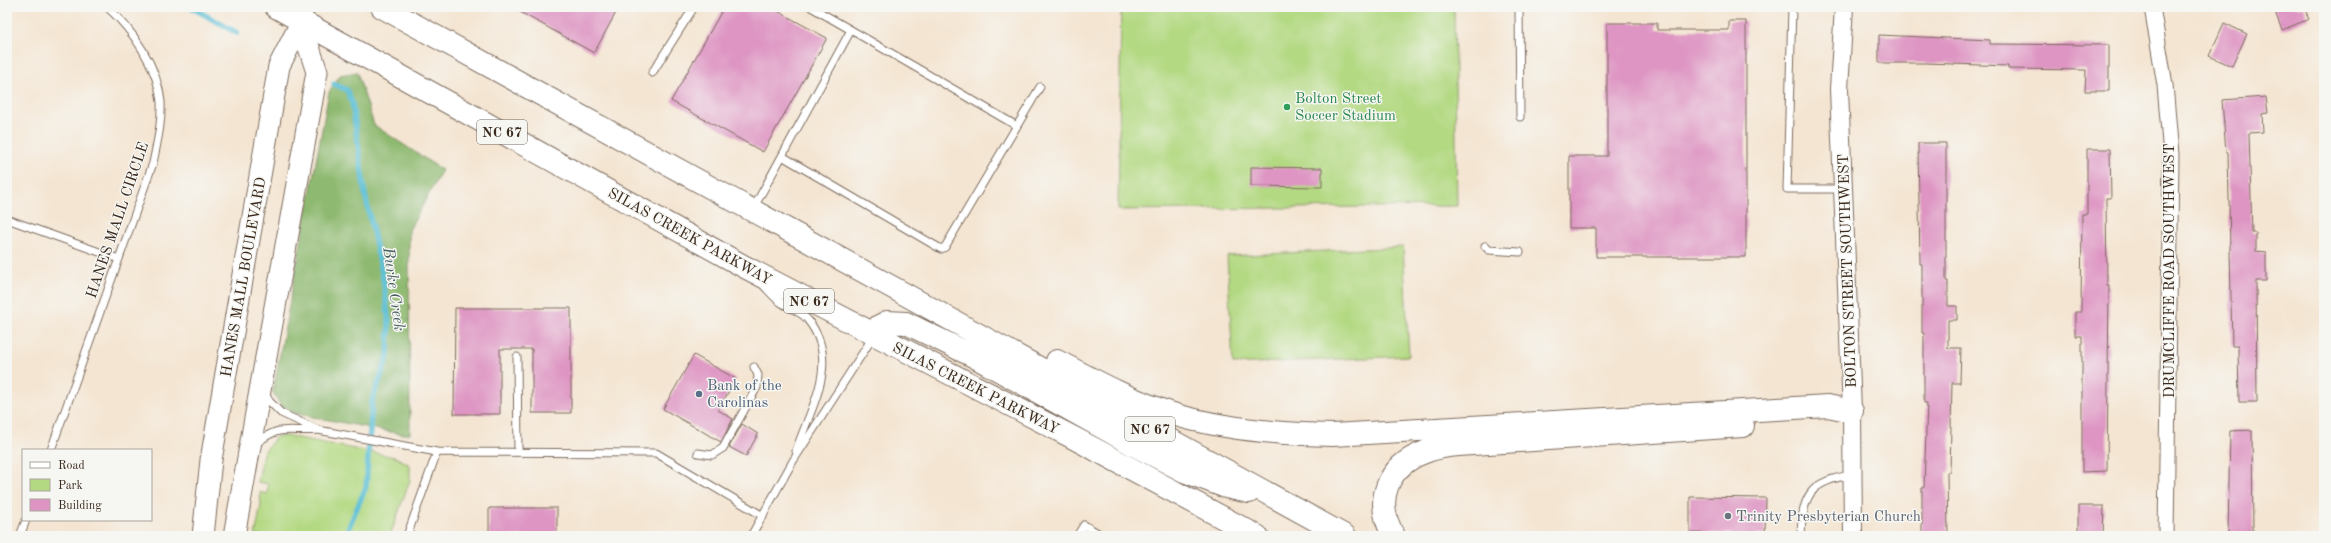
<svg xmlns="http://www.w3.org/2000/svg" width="2331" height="543" font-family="'Old Standard TT',serif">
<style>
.green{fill:#b3d982;stroke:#778250}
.forest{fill:#8eb970;stroke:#647247}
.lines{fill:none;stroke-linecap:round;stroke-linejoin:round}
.stream{stroke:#56bdd4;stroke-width:5.5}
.building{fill:#de95c3}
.service-casing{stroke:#7c6b5d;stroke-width:9}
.minor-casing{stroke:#7c6b5d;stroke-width:17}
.tertiary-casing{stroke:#7c6b5d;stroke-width:20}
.secondary-casing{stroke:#7c6b5d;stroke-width:23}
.primary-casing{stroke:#7c6b5d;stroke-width:24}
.service{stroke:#fff;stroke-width:7}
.minor{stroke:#fff;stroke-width:15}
.tertiary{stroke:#fff;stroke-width:18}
.secondary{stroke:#fff;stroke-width:21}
.primary{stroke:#fff;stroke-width:22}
.leisure-dot{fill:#2e9e5b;stroke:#f6f6f2;stroke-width:1.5}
.service-dot{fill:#5c6f8a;stroke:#f6f6f2;stroke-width:1.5}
.worship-dot{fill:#6b7280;stroke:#f6f6f2;stroke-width:1.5}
.labels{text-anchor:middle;stroke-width:3;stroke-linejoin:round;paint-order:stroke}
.shield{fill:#f6f6f2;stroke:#73675e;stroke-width:1}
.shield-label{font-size:14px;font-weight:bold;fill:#3b2a1e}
.leisure-label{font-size:15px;fill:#27864d;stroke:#f6f6f2;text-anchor:start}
.street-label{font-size:15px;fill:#3b2a1e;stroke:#f6f6f2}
.service-label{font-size:15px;fill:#4e5e75;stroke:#f6f6f2;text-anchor:start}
.worship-label{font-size:15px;fill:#5b616d;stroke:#f6f6f2;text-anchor:start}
.water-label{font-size:16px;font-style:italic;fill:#445d5e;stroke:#f6f6f2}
</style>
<rect width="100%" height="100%" fill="#f6f6f2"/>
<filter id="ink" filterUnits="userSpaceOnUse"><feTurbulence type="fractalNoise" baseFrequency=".025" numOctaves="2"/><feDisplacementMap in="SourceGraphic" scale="8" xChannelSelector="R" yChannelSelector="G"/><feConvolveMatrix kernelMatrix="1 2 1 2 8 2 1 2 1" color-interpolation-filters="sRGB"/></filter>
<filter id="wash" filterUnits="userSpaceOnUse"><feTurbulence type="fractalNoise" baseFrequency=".012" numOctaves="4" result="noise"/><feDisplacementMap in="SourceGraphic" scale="16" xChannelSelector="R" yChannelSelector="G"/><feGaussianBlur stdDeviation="0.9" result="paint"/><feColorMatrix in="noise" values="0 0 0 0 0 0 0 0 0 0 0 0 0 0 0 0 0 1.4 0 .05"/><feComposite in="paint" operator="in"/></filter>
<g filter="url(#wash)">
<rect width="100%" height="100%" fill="#f4e5d2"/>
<!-- green -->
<path class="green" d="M1121,7H1454L1457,206L1118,210Z
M1403,247L1409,356L1233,364L1227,256Z
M277,436H288L395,457L410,465V480L390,536H255L261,505L260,492L267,494L268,484L258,482L263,453Z"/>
<!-- forest -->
<path class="forest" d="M357,72L374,125L442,170L409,230L410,434H401L298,414L281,406L273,392L329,92L340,75Z"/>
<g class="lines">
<!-- stream -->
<path class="stream" d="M191,7L237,33
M334,84L347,90L352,103L365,194L383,278L389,324L388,356L372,401L366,487L345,536"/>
</g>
<g id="blocks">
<!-- building -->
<path class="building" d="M511,7H619L594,53Z
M724,7H770L827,38L763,152L671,101Z
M2273,7H2304L2309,19L2282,30Z
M1729,21H1746V257H1596V228H1569V156H1607V23H1657V30H1729Z
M2224,23L2247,34L2232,66L2209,56Z
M1879,35L1990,40V44L2109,45V91H2085L2086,70L2008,69V66L1925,63H1879Z
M2266,97L2268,113L2262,114L2263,132L2249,133L2252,233H2256V251L2266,252V281H2256L2257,402H2239L2238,346H2232L2228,152H2226L2222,100Z
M1918,143H1946V281H1948V306H1957V320H1948V348H1961L1960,383H1952L1950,472H1947L1948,536H1922V488H1924L1927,403H1924V333H1922V264H1920Z
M2087,149H2110L2111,198H2106L2107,285H2109L2107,471L2082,472V336H2075V312H2081L2082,214H2087Z
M1251,167L1322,168V187L1251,186Z
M455,308H571V413H532V349H500V414H454Z
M694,355L736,379L718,410L733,419L721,442L663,409Z
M742,424L758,434L746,456L729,447Z
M2252,430L2253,536H2228L2230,431Z
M1690,497L1766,498L1765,534H1757V536H1732V534L1690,533Z
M2078,506H2104L2103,536H2078Z
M489,508H557V536H489Z"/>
</g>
</g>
<g filter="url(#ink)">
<use href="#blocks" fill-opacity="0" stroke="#7c6b5d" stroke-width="1"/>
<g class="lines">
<!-- service casing -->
<g class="service-casing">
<path id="service" d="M1519,7L1520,117
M1792,7L1787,189H1843
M851,30L1017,126
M652,73L694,7
M782,156L941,249L945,247L1040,87
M753,209L851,30L811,7
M7,219L119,259
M1485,246L1489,250L1520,252
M764,286C770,292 775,299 782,303C789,308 802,312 807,319C842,361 810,408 796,451
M517,357L518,452
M264,392L270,402L281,413L318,430L437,452L656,453L763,516
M255,445C279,423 289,433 318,430
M51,450L153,163C157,143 162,123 161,102C158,67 133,30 107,7
M698,453L712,455L723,448L757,387L758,375L754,367
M20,536L26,520
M407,536L437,452
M751,536L793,461L873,337
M1077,536L1084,525L1103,536
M1801,536C1802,496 1810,480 1853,475"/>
</g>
<!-- minor casing -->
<g class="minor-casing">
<path id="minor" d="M2152,7L2165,85L2171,155L2166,536"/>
</g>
<!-- tertiary casing -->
<g class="tertiary-casing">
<path id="tertiary" d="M1844,7L1839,89L1852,411L1853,536"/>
</g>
<!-- secondary casing -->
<g class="secondary-casing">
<path id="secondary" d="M203,536L211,460L279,66L301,23L302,7
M234,536L317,72L301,23"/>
</g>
<!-- primary casing -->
<g class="primary-casing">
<path id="primary" d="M276,7L745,267L1072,437L1257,536
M382,7L1345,536
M874,335L879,326L887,322L906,323L975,357L1132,444L1184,471L1226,487L1249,492
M1057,361C1095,381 1134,402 1176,415C1227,430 1281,434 1333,435L1828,406L1852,411
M1394,536C1373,501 1387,466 1425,452C1440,446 1457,445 1473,444L1743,426"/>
</g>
<!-- service -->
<use href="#service" class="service"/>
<!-- minor -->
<use href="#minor" class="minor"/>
<!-- tertiary -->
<use href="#tertiary" class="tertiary"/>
<!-- secondary -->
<use href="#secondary" class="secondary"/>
<!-- primary -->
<use href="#primary" class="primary"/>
</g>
</g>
<!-- markers -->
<circle class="leisure-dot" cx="1287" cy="107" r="4"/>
<circle class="service-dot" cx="699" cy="394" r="4"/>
<circle class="worship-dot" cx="1728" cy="516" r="4"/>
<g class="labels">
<!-- shield labels -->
<g class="shield">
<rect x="477" y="120" width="50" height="24" rx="3"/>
<rect x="784" y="289" width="50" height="24" rx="3"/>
<rect x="1125" y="417" width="50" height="24" rx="3"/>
</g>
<g class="shield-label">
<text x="502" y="137">NC 67</text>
<text x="809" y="306">NC 67</text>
<text x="1150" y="434">NC 67</text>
</g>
<!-- leisure labels -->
<g class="leisure-label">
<text x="1295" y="103">Bolton Street<tspan x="1295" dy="17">Soccer Stadium</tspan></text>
</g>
<!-- street labels -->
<g class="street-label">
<text transform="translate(117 220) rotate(-71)" y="5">HANES MALL CIRCLE</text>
<text transform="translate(690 236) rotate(29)" y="5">SILAS CREEK PARKWAY</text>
<text transform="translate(1847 271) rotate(-92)" y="5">BOLTON STREET SOUTHWEST</text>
<text transform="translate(2169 271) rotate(-90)" y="5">DRUMCLIFFE ROAD SOUTHWEST</text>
<text transform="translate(243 277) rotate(-80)" y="5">HANES MALL BOULEVARD</text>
<text transform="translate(976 388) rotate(27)" y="5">SILAS CREEK PARKWAY</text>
</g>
<!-- service labels -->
<g class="service-label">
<text x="707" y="390">Bank of the<tspan x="707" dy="17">Carolinas</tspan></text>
</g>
<!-- worship labels -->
<g class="worship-label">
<text x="1736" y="521">Trinity Presbyterian Church</text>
</g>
<!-- water labels -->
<g class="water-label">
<text transform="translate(395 289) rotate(82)" y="6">Burke Creek</text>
</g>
</g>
<!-- margin -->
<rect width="2331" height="543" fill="none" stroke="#f6f6f2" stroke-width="24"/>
<!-- legend -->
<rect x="22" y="449" width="130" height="72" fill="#f6f6f2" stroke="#aba49d"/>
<rect x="30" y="462" width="20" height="6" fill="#ffffff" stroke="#aba49d"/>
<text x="58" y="469" font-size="12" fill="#3b2a1e">Road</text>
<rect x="30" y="479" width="20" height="12" fill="#b3d982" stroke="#aba49d"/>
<text x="58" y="489" font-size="12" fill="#3b2a1e">Park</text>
<rect x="30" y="499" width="20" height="12" fill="#de95c3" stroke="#aba49d"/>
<text x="58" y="509" font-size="12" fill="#3b2a1e">Building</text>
</svg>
